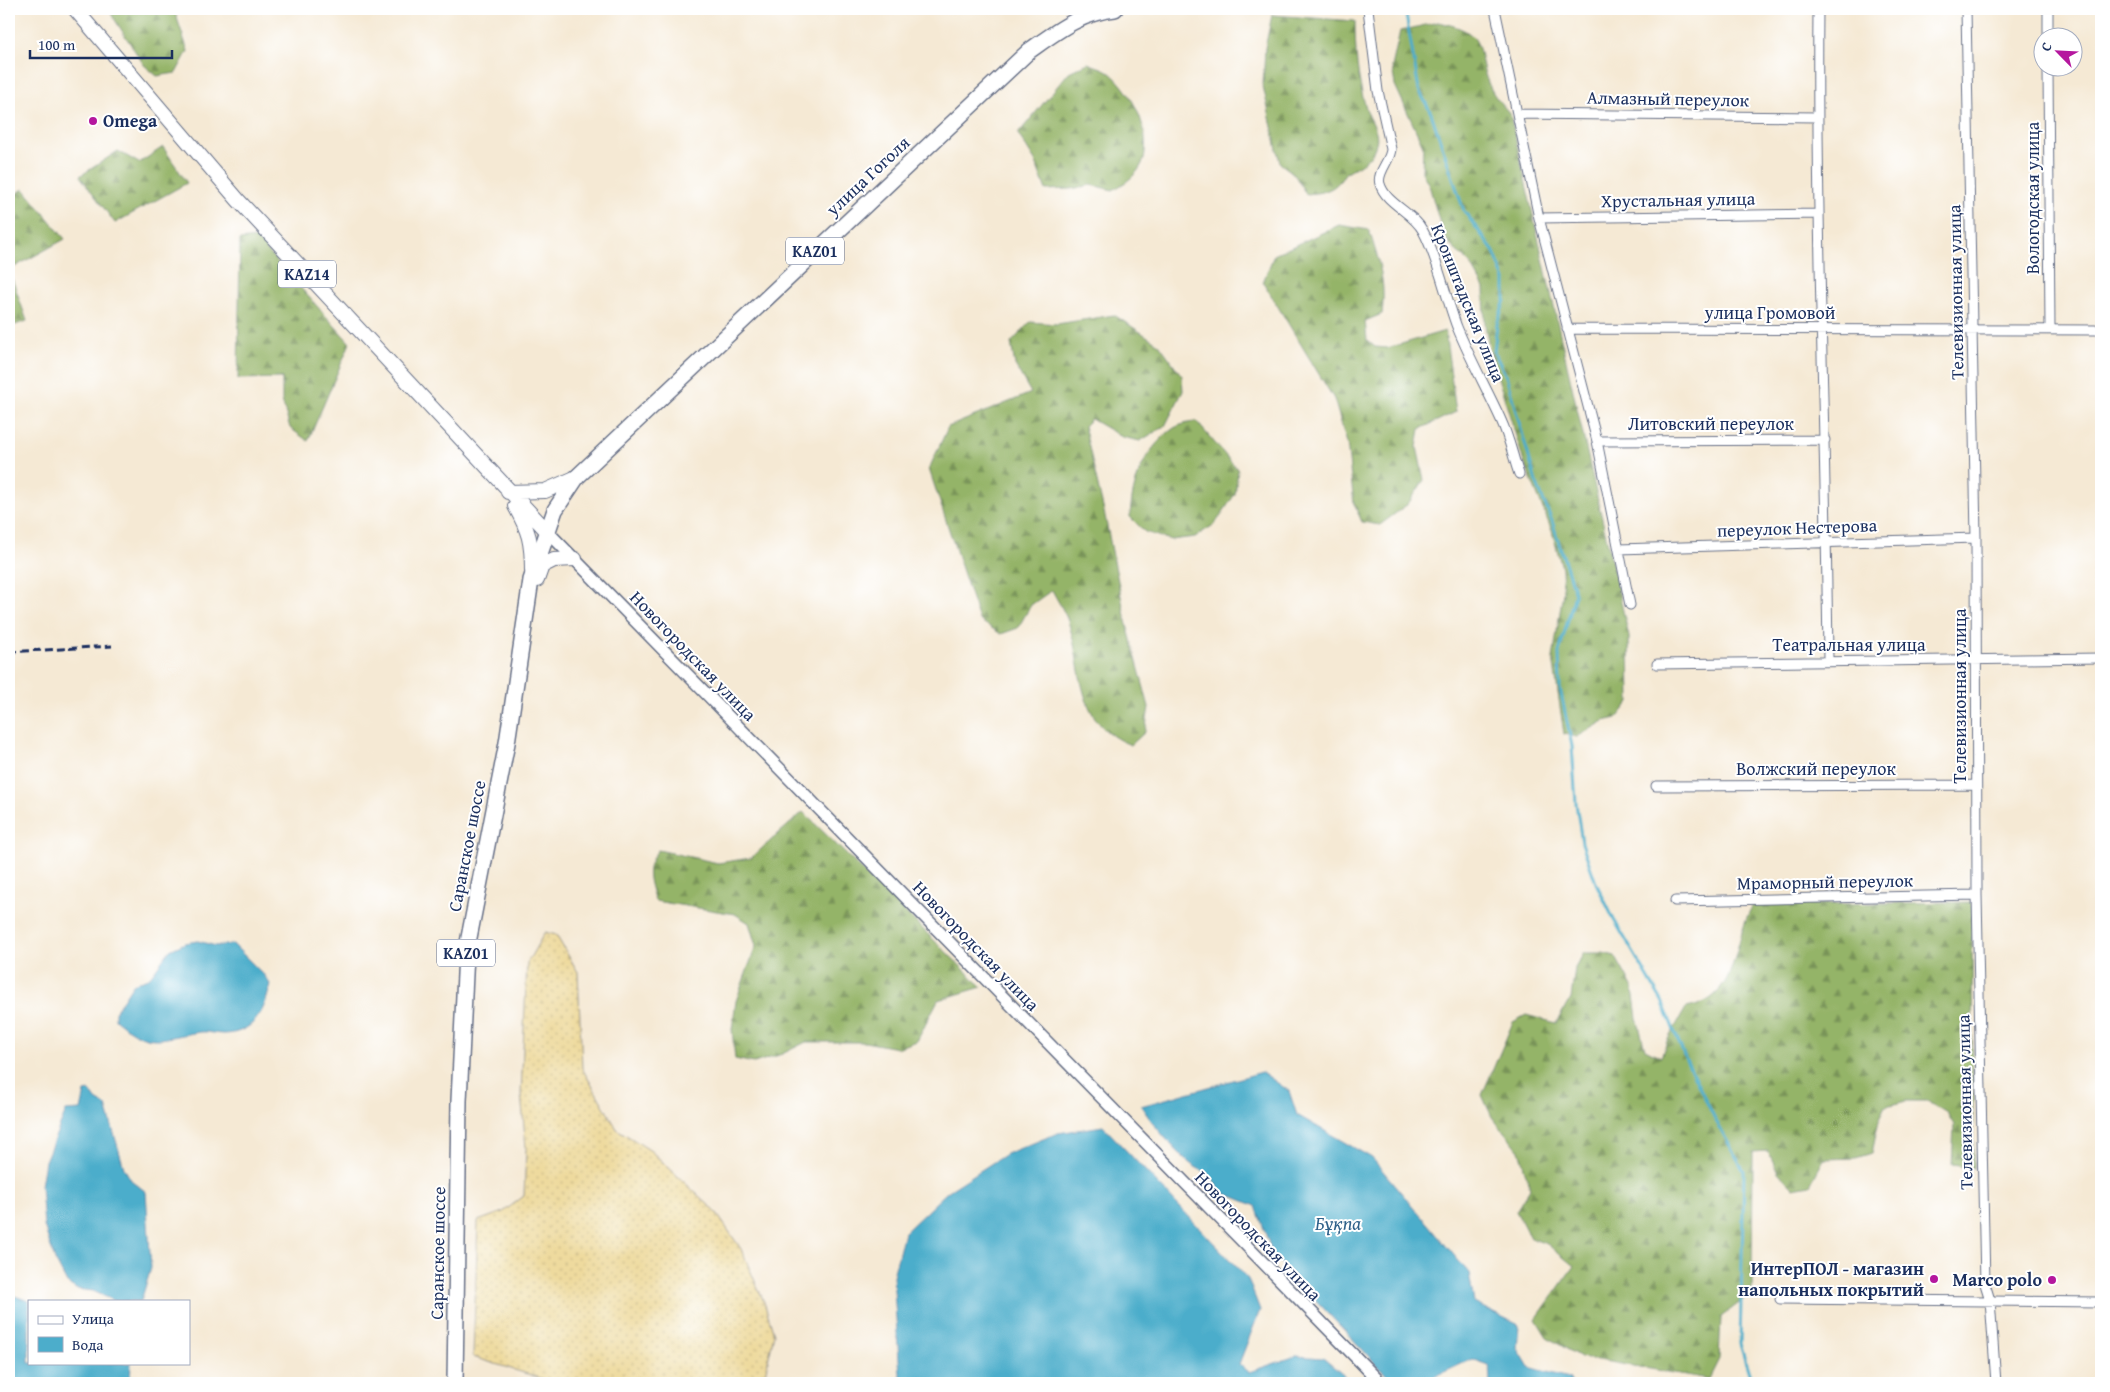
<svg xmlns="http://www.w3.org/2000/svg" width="2110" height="1392" font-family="'Gentium Book Plus',serif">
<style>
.forest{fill:url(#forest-firs);stroke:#587262}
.sand{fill:url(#sand-dots);stroke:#84847e}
.water{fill:#4cadcb;stroke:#346e94}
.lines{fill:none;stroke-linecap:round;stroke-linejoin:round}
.stream{stroke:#4cadcb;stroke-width:3}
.minor-casing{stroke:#677087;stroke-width:11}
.tertiary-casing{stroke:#677087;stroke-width:14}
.primary-casing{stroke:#677087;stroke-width:16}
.trunk-casing{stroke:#677087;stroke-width:18}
.minor{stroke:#fff;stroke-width:9}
.tertiary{stroke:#fff;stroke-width:11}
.primary{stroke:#fff;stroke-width:14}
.trunk{stroke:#fff;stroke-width:15}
.rail{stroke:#1b2f5e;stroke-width:3;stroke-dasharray:8 4;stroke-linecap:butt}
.poi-dot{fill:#b5179e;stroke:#fff;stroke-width:2}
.labels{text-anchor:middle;stroke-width:4;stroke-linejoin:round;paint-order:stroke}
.shield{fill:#fff;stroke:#5f6d8e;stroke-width:1}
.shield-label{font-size:16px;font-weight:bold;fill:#1b2f5e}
.street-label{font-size:18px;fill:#1b2f5e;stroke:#fff}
.poi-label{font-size:18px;font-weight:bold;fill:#1b2f5e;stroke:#fff;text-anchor:end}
.water-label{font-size:19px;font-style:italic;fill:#2f618a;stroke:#fff}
</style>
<defs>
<pattern id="forest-firs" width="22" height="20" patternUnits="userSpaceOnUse" patternTransform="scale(1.25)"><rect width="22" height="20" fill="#94b467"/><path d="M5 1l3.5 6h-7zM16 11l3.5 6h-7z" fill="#789358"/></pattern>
<pattern id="sand-dots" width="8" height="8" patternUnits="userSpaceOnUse" patternTransform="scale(1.25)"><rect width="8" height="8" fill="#eeda9e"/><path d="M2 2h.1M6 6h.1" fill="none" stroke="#ccbb8a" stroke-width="1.8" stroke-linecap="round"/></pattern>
</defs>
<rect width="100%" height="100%" fill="#fff"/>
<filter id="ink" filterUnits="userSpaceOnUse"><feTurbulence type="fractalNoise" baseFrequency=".02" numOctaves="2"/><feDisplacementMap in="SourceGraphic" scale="10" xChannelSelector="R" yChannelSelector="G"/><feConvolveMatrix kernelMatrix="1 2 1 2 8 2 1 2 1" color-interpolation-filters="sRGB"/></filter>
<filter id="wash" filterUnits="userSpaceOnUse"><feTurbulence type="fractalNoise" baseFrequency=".0096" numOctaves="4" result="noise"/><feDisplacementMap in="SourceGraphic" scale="20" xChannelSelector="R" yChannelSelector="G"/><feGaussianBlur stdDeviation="1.12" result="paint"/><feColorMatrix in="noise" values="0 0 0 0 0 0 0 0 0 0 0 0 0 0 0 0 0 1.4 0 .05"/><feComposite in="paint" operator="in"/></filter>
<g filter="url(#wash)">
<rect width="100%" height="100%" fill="#f5e9d4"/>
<!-- forest -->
<path class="forest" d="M108,9H174L188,51L176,73L157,76L144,65Z
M1272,15L1355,21C1355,50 1357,79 1366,108C1369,120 1380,130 1376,144C1371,161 1360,164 1347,172C1343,174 1343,178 1340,181C1331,192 1319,193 1306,194L1294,174L1280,163L1263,86L1265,48Z
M1438,22C1493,33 1472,51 1491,89C1495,98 1504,106 1510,114L1629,637L1630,702L1617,718L1604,721L1577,737L1564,734L1553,658L1563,592L1562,568L1552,531L1524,462L1490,352L1485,325L1484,288L1470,263L1452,247L1443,234L1429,185L1422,172L1423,146L1395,85L1392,67L1400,31Z
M1088,63C1094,66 1104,68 1109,72C1131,90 1151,129 1144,158C1140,174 1125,183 1113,190L1091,185L1071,189L1046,190L1035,161L1018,134L1069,72Z
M163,147L187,183L115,223L80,176L118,151L139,163Z
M24,189L65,239L9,270L27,321L9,327V197Z
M1339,225L1369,230C1379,262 1386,281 1382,314L1365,321L1367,340L1375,347L1388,348L1445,331L1456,412L1420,429L1417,447L1424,480L1408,504L1380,525L1362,522L1354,504L1347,443L1334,399L1263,282L1274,255Z
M256,238L350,343L308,441L290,428L282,401V378L238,379L240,240Z
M1114,315L1159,344L1182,376L1183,391L1165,426L1140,441L1122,437L1091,419L1084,426L1105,516L1126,621L1149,707L1145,732L1131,745C1074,724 1084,669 1068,621C1064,610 1057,600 1052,590L1031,605L1018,628L1001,634L979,620L929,469L948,427L1031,393L1015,365L1011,343L1030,322L1057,324Z
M1196,421L1238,470L1235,494L1215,524L1195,537L1171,540L1145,532L1130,517C1132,482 1144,449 1174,428C1180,424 1190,423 1196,421Z
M803,812L982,987L938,1000L917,1041L897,1048L865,1042H806L782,1054L754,1063L735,1059L732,1029L736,1001L756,946L749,923L735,914L655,901C648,879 644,868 658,850L718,863L751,858Z
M1972,902L1973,1168L1952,1165L1954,1125L1947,1113L1927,1101H1906L1886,1106L1879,1120L1872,1153L1856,1158L1824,1159L1810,1185L1793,1188L1778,1172L1768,1151L1753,1152L1752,1293L1721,1317L1719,1359L1709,1379L1580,1357L1547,1337L1536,1319L1574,1266L1547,1244L1530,1238L1516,1211L1530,1188L1519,1150L1492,1117L1482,1095L1513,1022L1526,1015L1556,1023L1571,998L1575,968L1584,953H1603L1615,956L1633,988L1637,1018L1645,1049L1661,1057L1667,1041L1686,1008C1741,999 1731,942 1753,905Z"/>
<!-- sand -->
<path class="sand" d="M545,932L556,935L578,972L582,1068L617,1129L651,1151L715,1211L741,1249L764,1302L774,1334L763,1383H556L473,1357L478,1221L503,1212L524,1196L526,1148L521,1094L527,963Z"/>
<!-- water -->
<path class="water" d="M198,941L216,946L233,944L264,975L270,984C266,1011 253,1034 223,1034C215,1034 207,1031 200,1032C158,1038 151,1049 115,1019V1012L133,984L150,977L170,950L185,943Z
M1262,1072L1289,1091L1297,1115L1372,1158L1469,1273L1474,1303L1519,1325L1517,1347L1529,1367L1569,1378L1572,1383H1490L1489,1365L1472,1359L1421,1383H1394L1273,1255L1256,1206L1219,1191C1212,1170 1200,1173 1186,1160C1169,1143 1154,1126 1141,1106Z
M90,1091L96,1100L106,1106L124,1168L131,1180L146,1192L151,1268L141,1301H115L93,1291L76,1289L67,1283L55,1260L44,1226L41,1186L45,1161L66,1111L81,1110L85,1092Z
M1103,1126L1248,1279L1260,1310L1239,1364L1249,1372L1296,1356L1323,1358L1353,1383H903L900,1374L893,1276L904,1233L947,1192L1006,1154L1058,1133Z
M9,1294L29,1301V1363H131L130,1383H9Z"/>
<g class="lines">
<!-- stream -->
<path class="stream" d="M1406,15L1419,90L1431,113L1464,211L1494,252L1505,280V300L1497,324L1494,352L1506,376L1536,482L1552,521L1575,594L1559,653L1560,688L1572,746L1576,803L1582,843L1596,883L1614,920L1662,1001L1686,1060L1716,1121L1744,1171L1740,1344L1752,1383"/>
</g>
</g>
<g filter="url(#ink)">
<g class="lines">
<!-- minor casing -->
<g class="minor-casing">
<path id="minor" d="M1368,9L1378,91L1391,149C1391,160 1376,173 1380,184C1386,204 1413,212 1423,231C1437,256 1446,298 1457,327C1470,359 1487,389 1501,420C1509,437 1513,457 1519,474
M1495,9L1539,218L1597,441L1630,605
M1818,9C1816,226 1826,443 1828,661
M1966,9L1976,538L1977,895L1985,1284L1990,1300L1996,1383
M2048,9V38
M2048,68L2050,329
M1518,114L1817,117
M1539,218L1818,214
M1567,329L2101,330
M1597,441L1825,440
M1619,549L1976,538
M1657,664L2101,658
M1656,786L1976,785
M1675,901L1977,895
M1780,1299L2101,1302"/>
</g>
<!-- tertiary casing -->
<g class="tertiary-casing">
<path id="tertiary" d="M547,531L1381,1383"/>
</g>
<!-- primary casing -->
<g class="primary-casing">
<path id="primary" d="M75,9L238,200L547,531
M508,492L545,491L577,477
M515,506C529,531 532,542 532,571
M537,580L542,566L554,560L575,559"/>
</g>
<!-- trunk casing -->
<g class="trunk-casing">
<path id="trunk" d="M455,1383L459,1101L466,953L507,743L531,580L555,510L577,477L1029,51C1056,32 1081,12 1115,9"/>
</g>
<!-- minor -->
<use href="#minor" class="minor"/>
<!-- tertiary -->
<use href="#tertiary" class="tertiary"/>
<!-- primary -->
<use href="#primary" class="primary"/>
<!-- trunk -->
<use href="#trunk" class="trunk"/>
<!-- rail -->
<path class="rail" d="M9,652L112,646"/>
</g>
</g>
<!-- markers -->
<g class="poi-dot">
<circle cx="93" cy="121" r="5"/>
<circle cx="1934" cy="1279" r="5"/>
<circle cx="2052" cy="1280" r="5"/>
</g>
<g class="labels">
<!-- shield labels -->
<g class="shield">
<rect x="786" y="237.5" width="58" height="27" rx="4"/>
<rect x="278" y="260.5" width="58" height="27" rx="4"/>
<rect x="437" y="939.5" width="58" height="27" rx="4"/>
</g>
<g class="shield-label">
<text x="815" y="257">KАZ01</text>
<text x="307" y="280">KAZ14</text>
<text x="466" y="959">KAZ01</text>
</g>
<!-- street labels -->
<g class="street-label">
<text transform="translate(1668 99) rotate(1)" y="6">Алмазный переулок</text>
<text transform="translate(868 176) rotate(-43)" y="6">улица Гоголя</text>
<text transform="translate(2033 198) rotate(-90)" y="6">Вологодская улица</text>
<text transform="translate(1678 200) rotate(-1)" y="6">Хрустальная улица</text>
<text transform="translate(1956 292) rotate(-91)" y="6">Телевизионная улица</text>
<text transform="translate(1468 303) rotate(68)" y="6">Кронштадская улица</text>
<text x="1770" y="319">улица Громовой</text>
<text x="1711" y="430">Литовский переулок</text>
<text transform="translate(1797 528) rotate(-2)" y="6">переулок Нестерова</text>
<text x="1849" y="651">Театральная улица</text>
<text transform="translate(693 656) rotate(46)" y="6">Новогородская улица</text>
<text transform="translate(1960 696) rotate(-90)" y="6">Телевизионная улица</text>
<text x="1816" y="775">Волжский переулок</text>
<text transform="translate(467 846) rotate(-79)" y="6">Саранское шоссе</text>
<text transform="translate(1825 882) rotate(-1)" y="6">Мраморный переулок</text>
<text transform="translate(976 946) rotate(46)" y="6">Новогородская улица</text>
<text transform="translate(1965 1102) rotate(-91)" y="6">Телевизионная улица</text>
<text transform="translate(1258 1236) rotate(46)" y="6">Новогородская улица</text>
<text transform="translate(438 1253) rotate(-89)" y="6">Саранское шоссе</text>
</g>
<!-- poi labels -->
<g class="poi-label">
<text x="103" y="127" text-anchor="start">Omega</text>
<text x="1924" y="1275">ИнтерПОЛ - магазин<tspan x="1924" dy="21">напольных покрытий</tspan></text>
<text x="2042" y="1286">Marco polo</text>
</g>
<!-- water labels -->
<g class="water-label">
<text x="1338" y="1230">Бұқпа</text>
</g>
</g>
<!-- margin -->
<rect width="2110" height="1392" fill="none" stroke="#fff" stroke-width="30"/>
<!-- legend -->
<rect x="28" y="1300" width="162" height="65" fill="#ffffff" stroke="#a4acbf"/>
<rect x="38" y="1316" width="25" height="8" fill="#ffffff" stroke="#a4acbf"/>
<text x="72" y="1324" font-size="15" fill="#1b2f5e">Улица</text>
<rect x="38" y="1337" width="25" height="15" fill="#4cadcb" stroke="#a4acbf"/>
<text x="72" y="1350" font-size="15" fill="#1b2f5e">Вода</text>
<!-- north arrow -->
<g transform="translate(2058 52) rotate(294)"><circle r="24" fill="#ffffff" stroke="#a4acbf"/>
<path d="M0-4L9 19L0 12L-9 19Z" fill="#b5179e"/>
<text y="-8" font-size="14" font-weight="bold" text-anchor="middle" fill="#1b2f5e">С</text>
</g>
<!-- scale -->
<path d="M30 50v8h142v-8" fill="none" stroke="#1b2f5e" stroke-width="2.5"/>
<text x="38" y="50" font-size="15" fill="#1b2f5e" stroke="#ffffff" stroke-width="4" paint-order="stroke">100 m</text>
</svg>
